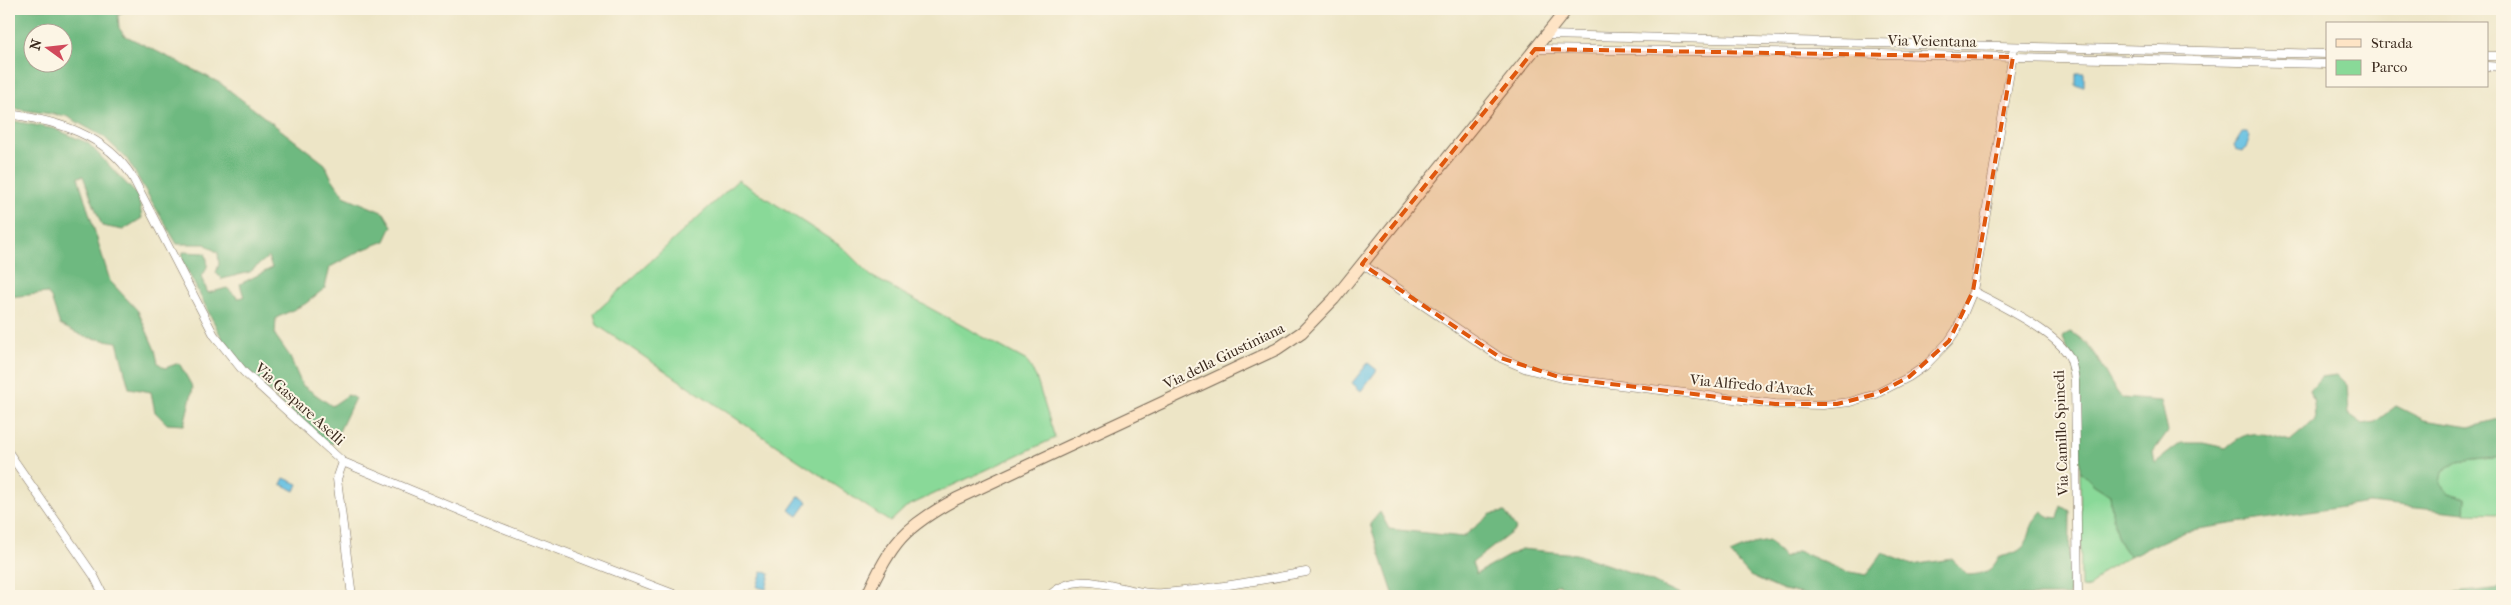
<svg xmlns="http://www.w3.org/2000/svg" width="2511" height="605" font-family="'IM FELL French Canon',serif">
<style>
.green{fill:#89d998;stroke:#62825b}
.forest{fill:#6eb980;stroke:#54724f;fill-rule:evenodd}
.water{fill:#64c0e2;stroke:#507580}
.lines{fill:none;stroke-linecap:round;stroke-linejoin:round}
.street-casing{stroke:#796b59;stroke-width:9}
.secondary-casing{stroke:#796b59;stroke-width:13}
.street{stroke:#fff;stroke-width:8}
.secondary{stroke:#fee4c5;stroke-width:11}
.marked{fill:#df570d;fill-opacity:0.2;stroke:#df570d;stroke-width:4;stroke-dasharray:10 6;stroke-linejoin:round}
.labels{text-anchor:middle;stroke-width:4;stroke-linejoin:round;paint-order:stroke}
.street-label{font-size:15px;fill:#3b2a1e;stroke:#fcf5e5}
</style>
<rect width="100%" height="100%" fill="#fcf5e5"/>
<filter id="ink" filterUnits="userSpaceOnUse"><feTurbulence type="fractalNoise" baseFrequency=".02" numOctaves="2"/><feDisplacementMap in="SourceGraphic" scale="10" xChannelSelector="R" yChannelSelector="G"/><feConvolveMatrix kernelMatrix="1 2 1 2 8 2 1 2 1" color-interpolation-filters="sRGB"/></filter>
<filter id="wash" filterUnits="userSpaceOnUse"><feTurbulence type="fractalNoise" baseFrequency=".0096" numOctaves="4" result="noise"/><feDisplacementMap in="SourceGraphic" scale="20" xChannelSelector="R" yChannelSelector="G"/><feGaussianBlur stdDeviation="1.12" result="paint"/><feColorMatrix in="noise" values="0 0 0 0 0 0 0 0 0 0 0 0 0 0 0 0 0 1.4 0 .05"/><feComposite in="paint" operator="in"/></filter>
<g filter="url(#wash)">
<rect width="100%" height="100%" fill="#ede5c6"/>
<!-- green -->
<path class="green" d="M738,180L842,247L871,276L1027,361L1036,377L1055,438L906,507L890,522L597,325L594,314Z
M2502,457V514L2465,513L2466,498L2448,493L2439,484L2442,472L2457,462Z
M2080,471L2093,484L2110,495C2113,516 2113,540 2130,556L2103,571L2090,588L2081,587Z"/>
<!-- forest -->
<path class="forest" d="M9,9H127L118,15L119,28L124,35L220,83L325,164L331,177L344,196L384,213L392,226L385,241L362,250L330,267L325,288L305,304L276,318L275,335L289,355L302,385L332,406L348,395L355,398L333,444L327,442C292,412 253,381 225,344L182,260L183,252L205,253C209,263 208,269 201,277L208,293L227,288L238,298L244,297L240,284L272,268L268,257L250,272L222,279L216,273L219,264L218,253L205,244H177L127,159L104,137L66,116L9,108ZM32,32H62V62H32Z
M9,120L55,129L88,143L138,196L142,218L123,230L102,226L83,176L78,177L110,281L138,311L155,350L158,363L165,368L179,363L193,388L184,425L167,424L155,412L151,392L129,388L117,342L85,337L60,325L51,298L47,293L9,297Z
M2070,332C2097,344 2103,377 2122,398L2161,401L2168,431L2153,452L2155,463L2181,443H2203L2226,448C2249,427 2262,433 2290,441L2315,420L2314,402L2310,390L2321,377L2337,375L2347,385L2349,414L2363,424L2375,422L2396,406L2424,420L2469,427L2502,418V457L2457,462L2442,472L2440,484L2448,493L2466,498L2465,513L2368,503L2185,531L2130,556C2113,540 2113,516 2110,495L2093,484L2080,471L2078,388L2074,364L2062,337Z
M2062,506L2070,511L2069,596H1812L1779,589L1750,576L1730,554L1753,544L1769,541L1784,558L1798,551L1844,571L1867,575L1883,553L1912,565L1952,559L1968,575C1984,574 1991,572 1999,557C2039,550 2020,533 2042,511L2049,517L2058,518Z
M1380,512L1389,529L1463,537L1491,514L1505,512L1516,529L1472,563L1476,574L1521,549L1576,554L1638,575L1682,596H1576L1559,584L1536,596H1394L1370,524Z
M2502,588V596H2426Z"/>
<!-- water -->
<path class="water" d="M2076,73H2084V86H2076Z
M2242,132H2247L2250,136L2246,148L2242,151L2236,149L2234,145Z
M1368,363L1377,370L1361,391L1352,383Z
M284,478L298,484L295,491L281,484Z
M799,496L808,502L798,516L789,510Z
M762,571L770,574L766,589L757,587Z"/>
</g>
<g filter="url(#ink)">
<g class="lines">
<!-- street casing -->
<g class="street-casing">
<path id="street" d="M1546,35L2327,54
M1535,49L1836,53L2327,64
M2487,56H2502
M2487,66L2502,67
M9,114C57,121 106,134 133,178L214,335L244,372L343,462L500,527L679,596
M1362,264L1501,358L1527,369L1562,378L1775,404L1823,405L1850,402L1876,394L1909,377L1925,366L1949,341L1957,329L1973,291L2014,48
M1973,291C1999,305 2057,332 2070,358C2073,365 2074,373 2075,381L2078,596
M9,453L94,576L104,596
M343,462L337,479L352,596
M1049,596C1079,567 1116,591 1151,593C1164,594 1179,591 1192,590C1230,586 1268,579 1306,572"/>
</g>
<!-- secondary casing -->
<g class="secondary-casing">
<path id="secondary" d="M867,596C891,543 904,527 956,499L1277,349L1302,332L1334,299L1567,9"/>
</g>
<!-- street -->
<use href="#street" class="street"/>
<!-- secondary -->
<use href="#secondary" class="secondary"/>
</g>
</g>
<!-- marked area -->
<path class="marked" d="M1535,49L2013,57L1973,291L1949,341L1909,377L1876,394L1837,404H1775L1562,378L1501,358L1362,264Z"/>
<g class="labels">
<!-- street labels -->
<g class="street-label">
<text transform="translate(1932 41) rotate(1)" y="5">Via Veientana</text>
<text transform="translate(1224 356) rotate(-26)" y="5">Via della Giustiniana</text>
<text transform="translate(1752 385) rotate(5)" y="5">Via Alfredo d'Avack</text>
<text transform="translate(300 404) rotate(42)" y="5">Via Gaspare Aselli</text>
<text transform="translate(2061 433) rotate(-92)" y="5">Via Camillo Spinedi</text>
</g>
</g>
<!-- margin -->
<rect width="2511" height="605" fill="none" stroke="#fcf5e5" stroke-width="30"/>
<!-- legend -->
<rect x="2326" y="22" width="162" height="65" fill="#fcf5e5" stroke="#afa495"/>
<rect x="2336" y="39" width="25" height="8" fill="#fee4c5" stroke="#afa495"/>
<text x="2371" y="48" font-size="15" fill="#3b2a1e">Strada</text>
<rect x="2336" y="60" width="25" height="15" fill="#89d998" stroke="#afa495"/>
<text x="2371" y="72" font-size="15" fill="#3b2a1e">Parco</text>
<!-- north arrow -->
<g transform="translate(48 48) rotate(285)"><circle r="24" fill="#fcf5e5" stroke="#afa495"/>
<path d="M0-4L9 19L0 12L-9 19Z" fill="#d1495b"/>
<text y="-8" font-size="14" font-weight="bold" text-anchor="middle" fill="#3b2a1e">N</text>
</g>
</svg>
